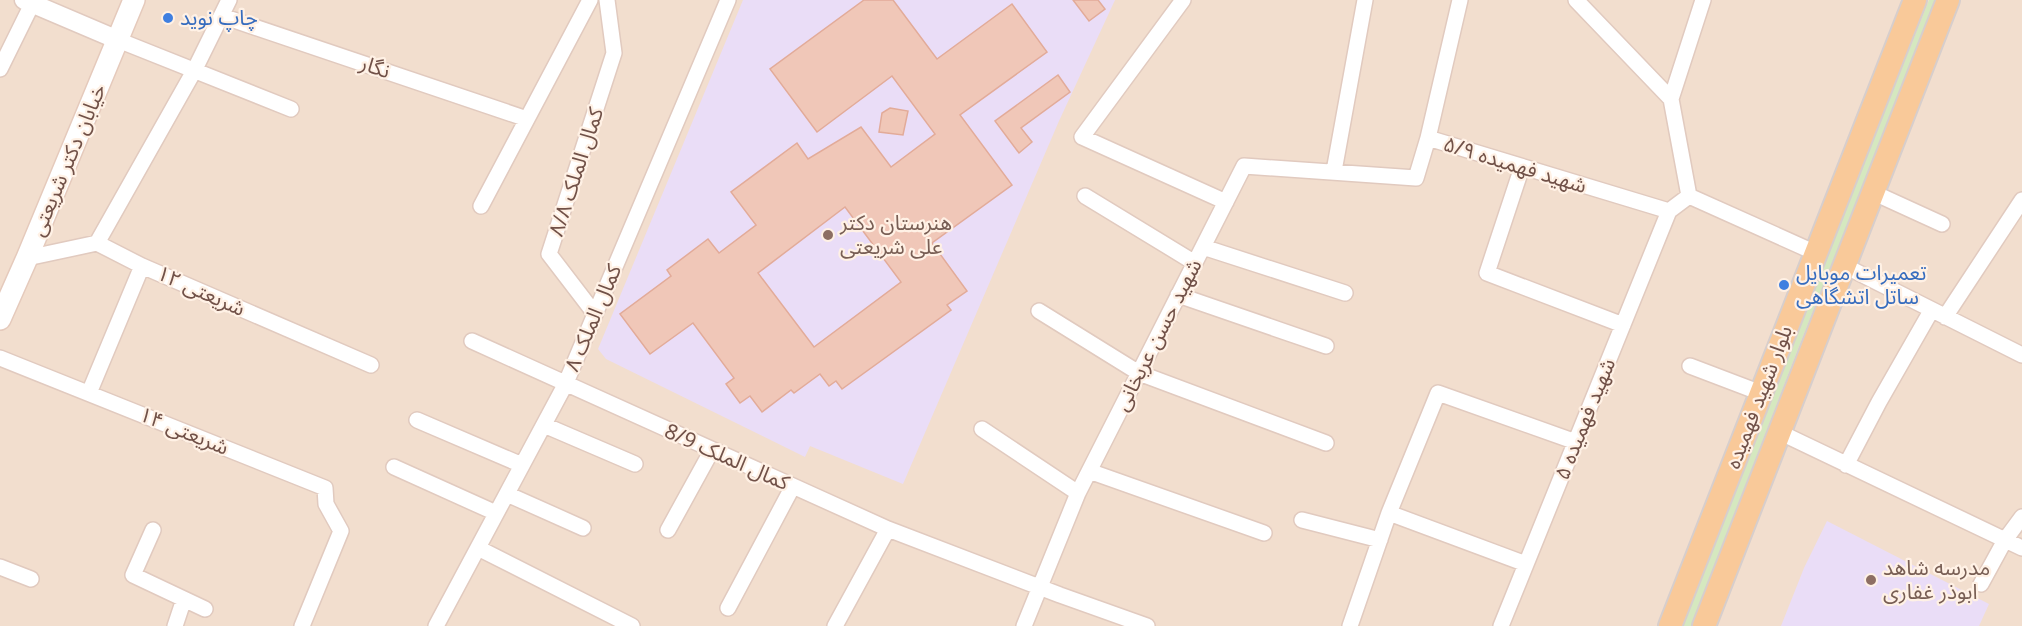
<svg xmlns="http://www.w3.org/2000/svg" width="2022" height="626" font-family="'Noto Sans','Noto Sans Arabic',sans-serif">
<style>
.residential{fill:#f2dece}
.education{fill:#eaddf7}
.green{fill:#d5e8bf}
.building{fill:#f0c7b8;stroke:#e2ab99;stroke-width:1.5;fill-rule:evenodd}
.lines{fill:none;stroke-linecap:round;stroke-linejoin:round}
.minor-casing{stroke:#e1cabf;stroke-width:18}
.tertiary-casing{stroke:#e1cabf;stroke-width:21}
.secondary-casing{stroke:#e5cabc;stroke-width:24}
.primary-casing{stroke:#d7cecc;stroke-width:26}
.minor{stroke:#fff;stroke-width:15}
.tertiary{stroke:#fff;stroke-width:18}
.secondary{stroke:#fff;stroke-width:21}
.primary{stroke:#f9c999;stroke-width:22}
.shop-dot{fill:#3f7fe0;stroke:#fff1e5;stroke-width:2}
.education-dot{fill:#8d6e63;stroke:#fff1e5;stroke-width:2}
.labels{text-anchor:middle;stroke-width:4.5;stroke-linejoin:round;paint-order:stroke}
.shop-label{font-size:21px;fill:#366cbe;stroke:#fff1e5;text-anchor:start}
.street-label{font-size:21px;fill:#715148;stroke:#fff1e5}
.education-label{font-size:21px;fill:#785e54;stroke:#fff1e5;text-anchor:start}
</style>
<rect width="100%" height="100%" fill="#fbede0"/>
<!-- residential -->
<path class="residential" d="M0,0H2022V626H0Z"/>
<!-- education -->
<path class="education" d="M743,0H1115L1059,121L903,484L810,446L805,457L606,359L598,349Z
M1827,521L1989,604L1979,626H1781L1804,568Z"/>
<!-- green -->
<path class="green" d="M1929,0H1936L1796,354L1691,626H1680Z"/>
<!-- building -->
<path class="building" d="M864,0H893L937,59L1012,4L1047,52L960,115L1012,185L932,243L967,291L947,305L951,310L842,389L836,381L829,386L820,374L794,393L791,390L762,412L750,396L740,403L726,384L734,378L693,323L650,354L620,314L671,276L667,270L708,239L719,253L756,225L731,192L797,143L808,159L861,127L891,167L935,134L892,76L817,132L770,69ZM845,207L901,282L814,347L758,273Z
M1073,0H1098L1105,9L1089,21Z
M1058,75L1070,92L1021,128L1032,142L1019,153L995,121Z
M890,108L908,111L903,135L879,132L882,113Z"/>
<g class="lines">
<!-- minor casing -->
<g class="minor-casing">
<path id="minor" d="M1183,0L1082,137L1226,202
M1460,0L1428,138L1669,211
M1576,0L1671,99
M222,16L527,119
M118,40L291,109
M0,69L34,0
M1522,167L1487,273L1623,325
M1334,171L1365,0
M1872,192L1942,224
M1085,196L1195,263
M1689,196L1671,99L1703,0
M481,206L590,0
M97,243L194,71L229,0
M1203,247L1345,293
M27,258L97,243L142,266L371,365
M1843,265L2022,355
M1178,295L1326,346
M1039,311L1139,373L1326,443
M595,314L549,254L614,53L607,0
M1945,317L2022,200
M472,341L888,529L1060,595L1147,626
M0,358L325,488L326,504L341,531L302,626
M1690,366L1761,393
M89,393L142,266
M417,420L522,465
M544,425L635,464
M982,429L1078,493
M1779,432L2022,548
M1846,465L1879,402L1931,311
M394,467L496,513
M1089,471L1264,533
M507,494L583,528
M1389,513L1526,564
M1302,520L1380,540
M153,530L133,575L205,609
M668,530L712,450
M478,548L632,626
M0,567L31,579
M1981,584L2005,540L2022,517
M728,608L793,486
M175,626L184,599
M436,626L565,385L728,0
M835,626L888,529
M1024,626L1078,493L1244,166L1416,178L1428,138
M1350,626L1389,513L1438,393L1576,442
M1501,626L1669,211L1689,196L1816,253"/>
</g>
<!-- tertiary casing -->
<g class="tertiary-casing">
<path id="tertiary" d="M24,0L118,40"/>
</g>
<!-- secondary casing -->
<g class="secondary-casing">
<path id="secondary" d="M0,319L27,258L134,0"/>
</g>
<!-- primary casing -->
<g class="primary-casing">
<path id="primary" d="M1670,626L1915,0
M1704,626L1948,0"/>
</g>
<!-- minor -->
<use href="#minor" class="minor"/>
<!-- tertiary -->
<use href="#tertiary" class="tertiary"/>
<!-- secondary -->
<use href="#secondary" class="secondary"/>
<!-- primary -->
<use href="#primary" class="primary"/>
</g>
<!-- markers -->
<g class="shop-dot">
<circle cx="168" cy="18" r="6"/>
<circle cx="1784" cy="285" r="6"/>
</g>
<g class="education-dot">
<circle cx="828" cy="235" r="6"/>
<circle cx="1871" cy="580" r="6"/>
</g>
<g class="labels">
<!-- shop labels -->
<g class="shop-label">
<text x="180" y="25">چاپ نوید</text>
<text x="1796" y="280">تعمیرات موبایل<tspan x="1796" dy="24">ساتل اتشگاهی</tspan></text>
</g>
<!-- street labels -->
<g class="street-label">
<text transform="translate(375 67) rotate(19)" y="7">نگار</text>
<text transform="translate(68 160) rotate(-67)" y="7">خیابان دکتر شریعتی</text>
<text transform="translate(1515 165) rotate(17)" y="7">شهید فهمیده ۵/۹</text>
<text transform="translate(576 172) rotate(-72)" y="7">کمال الملک ۸/۸</text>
<text transform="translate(201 291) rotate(24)" y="7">شریعتی ۱۲</text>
<text transform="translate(593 318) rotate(-67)" y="7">کمال الملک ۸</text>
<text transform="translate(1158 335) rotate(-63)" y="7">شهید حسن عربخانی</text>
<text transform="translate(1759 397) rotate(-69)" y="7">بلوار شهید فهمیده</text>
<text transform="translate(1585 419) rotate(-68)" y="7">شهید فهمیده ۵</text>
<text transform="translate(184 431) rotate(22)" y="7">شریعتی ۱۴</text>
<text transform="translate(727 457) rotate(24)" y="7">کمال الملک 8/9</text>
</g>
<!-- education labels -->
<g class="education-label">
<text x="840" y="230">هنرستان دکتر<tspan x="840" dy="24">علی شریعتی</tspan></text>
<text x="1883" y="575">مدرسه شاهد<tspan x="1883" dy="24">ابوذر غفاری</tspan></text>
</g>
</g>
</svg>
